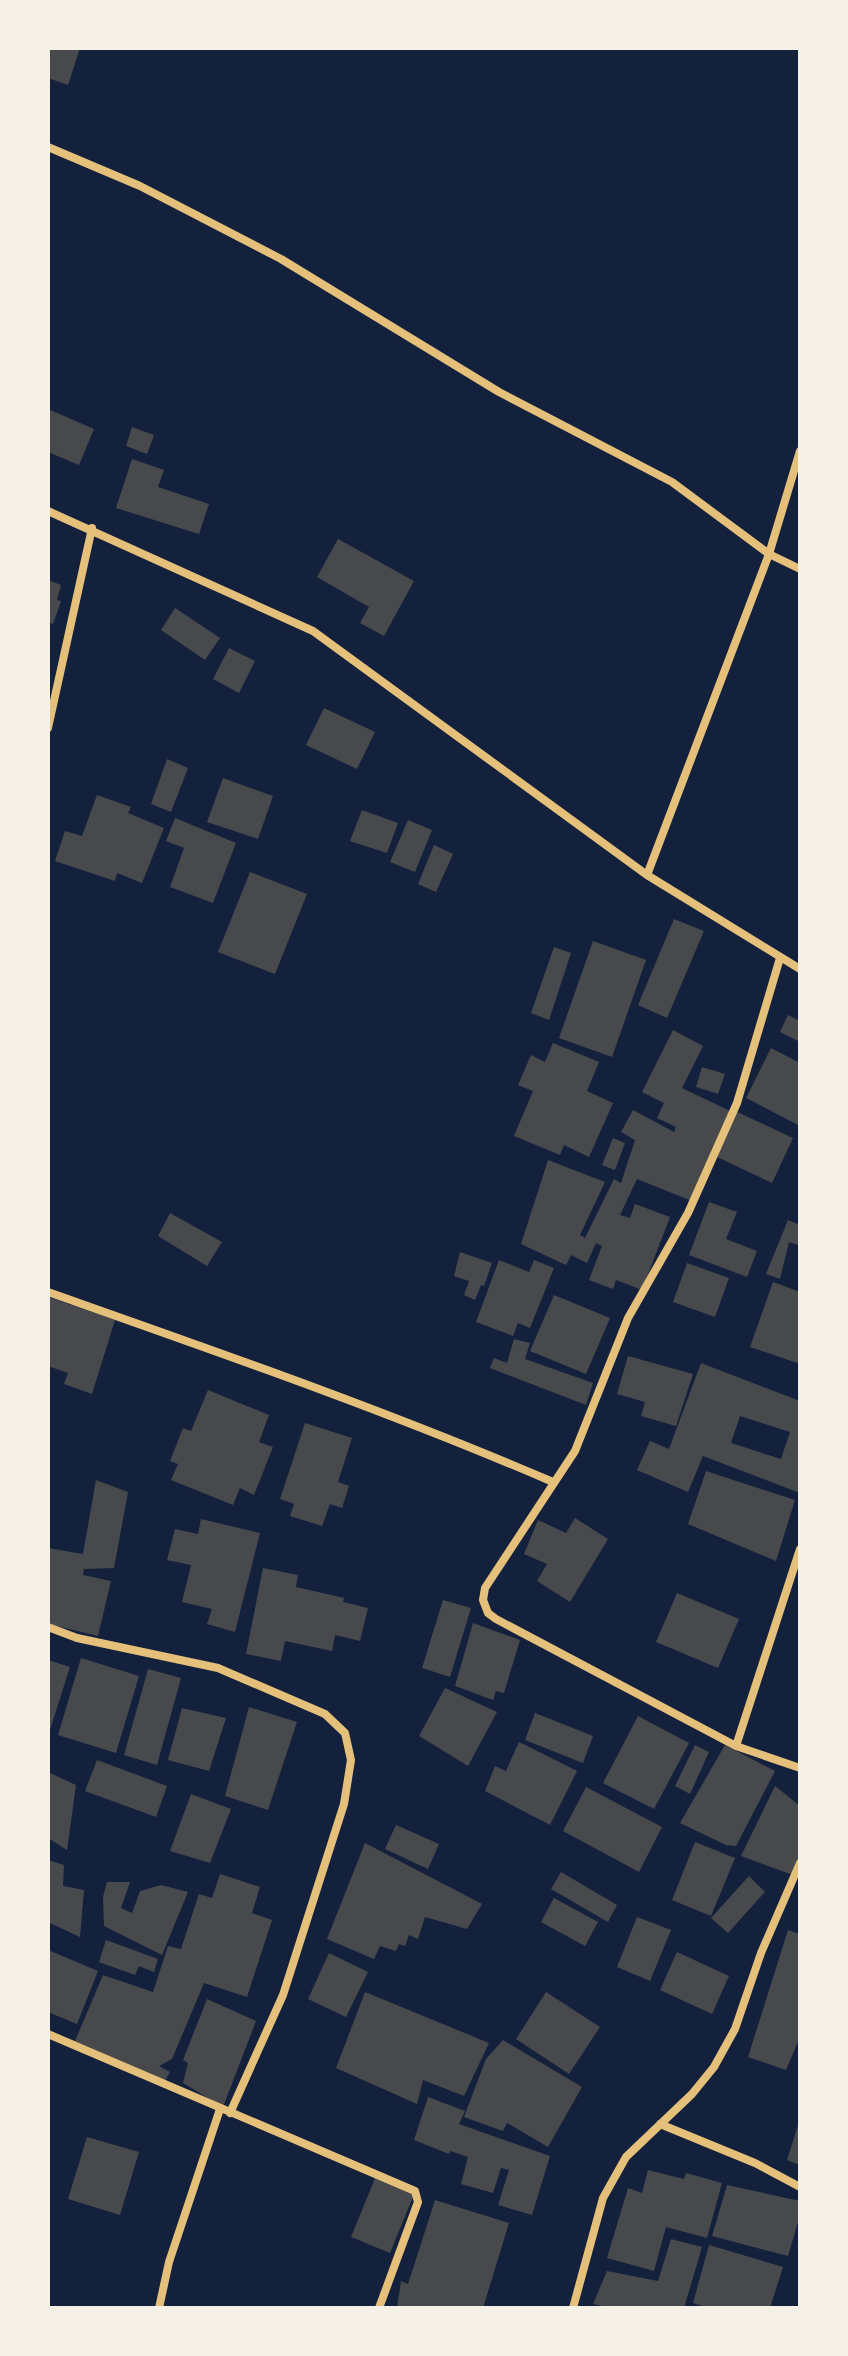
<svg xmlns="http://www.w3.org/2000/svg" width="848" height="2356" font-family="'Noto Sans',sans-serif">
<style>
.building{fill:#48494c;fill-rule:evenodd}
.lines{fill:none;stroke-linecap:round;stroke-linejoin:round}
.minor{stroke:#e5c07b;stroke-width:8}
</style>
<rect width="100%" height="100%" fill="#14213d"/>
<!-- building -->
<path class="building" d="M48,48H80L68,85L48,78Z
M48,409L94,429L79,465L48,452Z
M132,427L154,435L147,454L126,446Z
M132,459L164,470L158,487L209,504L199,534L116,508Z
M338,539L414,581L384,636L360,623L369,607L317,577Z
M48,580L61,585L57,600L61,601L53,624L48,622Z
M175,608L220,638L205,660L161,630Z
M229,648L255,661L239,693L213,679Z
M324,708L375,732L357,769L306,745Z
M167,759L188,768L171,812L151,804Z
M223,778L273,796L258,839L207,822Z
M97,795L131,807L128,813L164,828L142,883L117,873L115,881L55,861L65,831L82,836Z
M362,810L398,823L387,853L350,841Z
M175,818L236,843L213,903L170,887L184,848L166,841Z
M408,820L432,830L415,872L390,862Z
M434,845L453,854L436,892L418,884Z
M250,872L307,894L275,974L218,952Z
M674,919L704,931L667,1018L638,1005Z
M593,941L646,960L612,1057L559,1038Z
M554,947L571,953L549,1020L531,1013Z
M788,1015L800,1021V1042L780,1032Z
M673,1030L703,1046L682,1088L730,1111L692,1201L637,1179L620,1215L630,1218L635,1204L670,1217L642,1290L616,1280L613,1289L589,1280L602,1246L596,1243L587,1263L571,1255L566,1265L521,1244L548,1160L605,1182L580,1235L585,1238L614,1179L621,1183L635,1140L621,1132L633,1110L674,1132L676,1127L657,1118L664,1103L642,1092Z
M553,1043L599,1062L587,1091L613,1103L589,1157L564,1145L560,1155L514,1136L533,1091L518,1085L531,1055L545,1062Z
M771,1048L800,1063V1126L746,1098Z
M702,1067L725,1074L718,1094L696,1087Z
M735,1111L793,1138L772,1183L715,1156Z
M613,1138L625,1143L615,1170L602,1165Z
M709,1202L737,1212L726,1239L757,1251L747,1277L689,1255Z
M170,1213L222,1242L207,1266L158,1236Z
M788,1220L800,1225V1239L798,1245L789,1242L780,1279L766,1274Z
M460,1252L492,1263L484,1286L481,1285L475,1300L464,1295L469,1281L454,1276Z
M499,1260L529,1272L534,1260L554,1268L530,1328L518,1323L513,1336L476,1322Z
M687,1263L729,1278L715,1317L673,1302Z
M773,1282L800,1292V1364L750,1347Z
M554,1295L610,1318L586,1374L530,1351Z
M48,1297L115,1320L92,1394L64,1384L68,1373L48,1366Z
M514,1339L530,1343L525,1359L593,1383L586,1405L490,1368L494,1358L507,1363Z
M628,1356L693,1374L676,1426L641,1416L645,1402L617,1394Z
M701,1363L800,1401V1493L703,1456L688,1492L637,1470L650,1441L669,1449ZM740,1416L790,1432L781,1459L731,1443Z
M208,1390L269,1415L259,1442L273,1447L254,1495L240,1488L233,1505L171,1480L178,1464L170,1461L183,1428L191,1431Z
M305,1423L352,1438L338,1482L349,1486L342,1508L330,1504L322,1526L290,1516L294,1504L280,1499Z
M706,1471L795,1500L776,1561L688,1524Z
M96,1480L128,1492L114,1568L84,1569L83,1575L111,1581L98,1636L48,1624V1548L83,1554Z
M575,1518L608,1539L570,1602L537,1581L547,1564L524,1554L538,1520L566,1533Z
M201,1519L260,1533L235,1632L207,1624L212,1609L182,1602L191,1565L167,1560L175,1529L198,1534Z
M263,1568L298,1575L296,1587L344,1598L343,1602L368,1608L360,1641L335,1635L332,1651L285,1641L281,1661L246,1654Z
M677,1593L739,1619L718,1668L656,1642Z
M443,1600L471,1608L450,1677L422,1668Z
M473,1623L520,1640L504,1693L496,1691L493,1700L455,1686Z
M81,1658L139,1676L116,1753L58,1735Z
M48,1660L70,1667L49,1733L48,1732Z
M148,1669L181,1678L157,1765L124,1755Z
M445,1688L497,1712L468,1766L419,1736Z
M249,1707L297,1722L268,1810L225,1796Z
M182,1708L226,1718L209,1771L168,1760Z
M535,1713L593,1736L583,1763L525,1740Z
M638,1716L689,1743L654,1809L603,1783Z
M519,1742L577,1771L550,1825L485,1791L495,1766L506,1771Z
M695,1745L709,1752L690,1794L675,1786Z
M725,1745L775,1771L736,1846L726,1845L680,1823Z
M97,1760L167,1786L156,1817L85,1791Z
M48,1772L76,1785L67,1850L48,1838Z
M775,1786L800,1806V1855L793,1875L741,1856Z
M586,1787L662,1827L639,1872L563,1831Z
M191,1794L231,1809L210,1863L170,1851Z
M396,1825L439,1844L428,1869L385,1849Z
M695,1842L735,1858L711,1916L672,1900Z
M365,1843L482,1904L467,1929L425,1917L418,1939L409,1935L405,1946L399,1944L396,1951L380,1946L374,1959L327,1939Z
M48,1860L64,1865L63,1886L84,1890L80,1937L48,1922Z
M561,1872L617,1905L608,1922L551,1889Z
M220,1874L260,1887L252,1913L272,1920L247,1997L204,1983L172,2059L159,2066L170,2072L165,2081L75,2041L103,1975L153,1992L168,1946L181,1949L199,1894L212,1898Z
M749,1876L765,1892L728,1933L711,1918Z
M107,1882H130L121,1908L132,1913L140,1891L161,1885L188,1892L162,1955L104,1926L103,1897Z
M554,1898L598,1922L585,1946L541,1922Z
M637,1917L671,1930L650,1981L617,1967Z
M788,1930L800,1934V2037L786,2070L748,2057Z
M106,1940L158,1959L154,1972L139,1966L135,1975L99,1962Z
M48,1950L98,1971L77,2024L48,2012Z
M677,1952L729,1976L712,2014L660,1990Z
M329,1953L368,1972L346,2017L308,1999Z
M365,1992L489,2043L464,2096L423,2080L417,2104L336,2068Z
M546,1992L600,2027L569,2074L516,2039Z
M207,1999L256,2021L223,2107L183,2083L188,2063L183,2060Z
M503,2040L582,2087L548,2147L507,2123L503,2131L464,2117L486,2059Z
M428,2097L465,2111L459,2124L550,2156L532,2215L498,2205L509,2170L501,2168L493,2193L461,2184L468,2157L450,2151L449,2154L414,2140Z
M799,2122H800V2165L787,2160Z
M87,2137L139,2152L120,2215L68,2199Z
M648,2170L684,2179L686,2173L722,2183L707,2238L666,2227L654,2271L607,2258L628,2188L642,2193Z
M376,2176L415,2192L390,2253L351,2237Z
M727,2185L800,2201V2215L788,2256L712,2236Z
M435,2200L509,2223L483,2308H397L401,2281L408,2284Z
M671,2239L702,2247L684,2308H612L593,2304L607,2271L658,2281Z
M709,2245L783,2267L770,2308H708L693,2303Z"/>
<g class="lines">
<!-- minor -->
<path class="minor" d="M48,147L140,186L281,259L499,392L672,482L769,554L800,569
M48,511L313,631L647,875L800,969
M48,728L92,528
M647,875L769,554L800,451
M780,958L737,1103L688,1213L628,1318L575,1451L485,1588L483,1600L488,1613L496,1619L736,1746L800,1768
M48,1292C218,1352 388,1411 553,1482
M48,1627L77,1638L218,1668L325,1714L345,1733L351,1760L344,1804L283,1995L230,2113
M736,1746L800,1549
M48,2034L415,2191L418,2202L379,2308
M660,2124L755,2163L800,2187
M159,2308L169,2262L220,2109
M573,2308L603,2198L626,2157L692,2094L714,2067L735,2029L761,1953L800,1863"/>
</g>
<!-- border -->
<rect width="848" height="2356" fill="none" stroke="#f6f1e7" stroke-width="100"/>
</svg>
